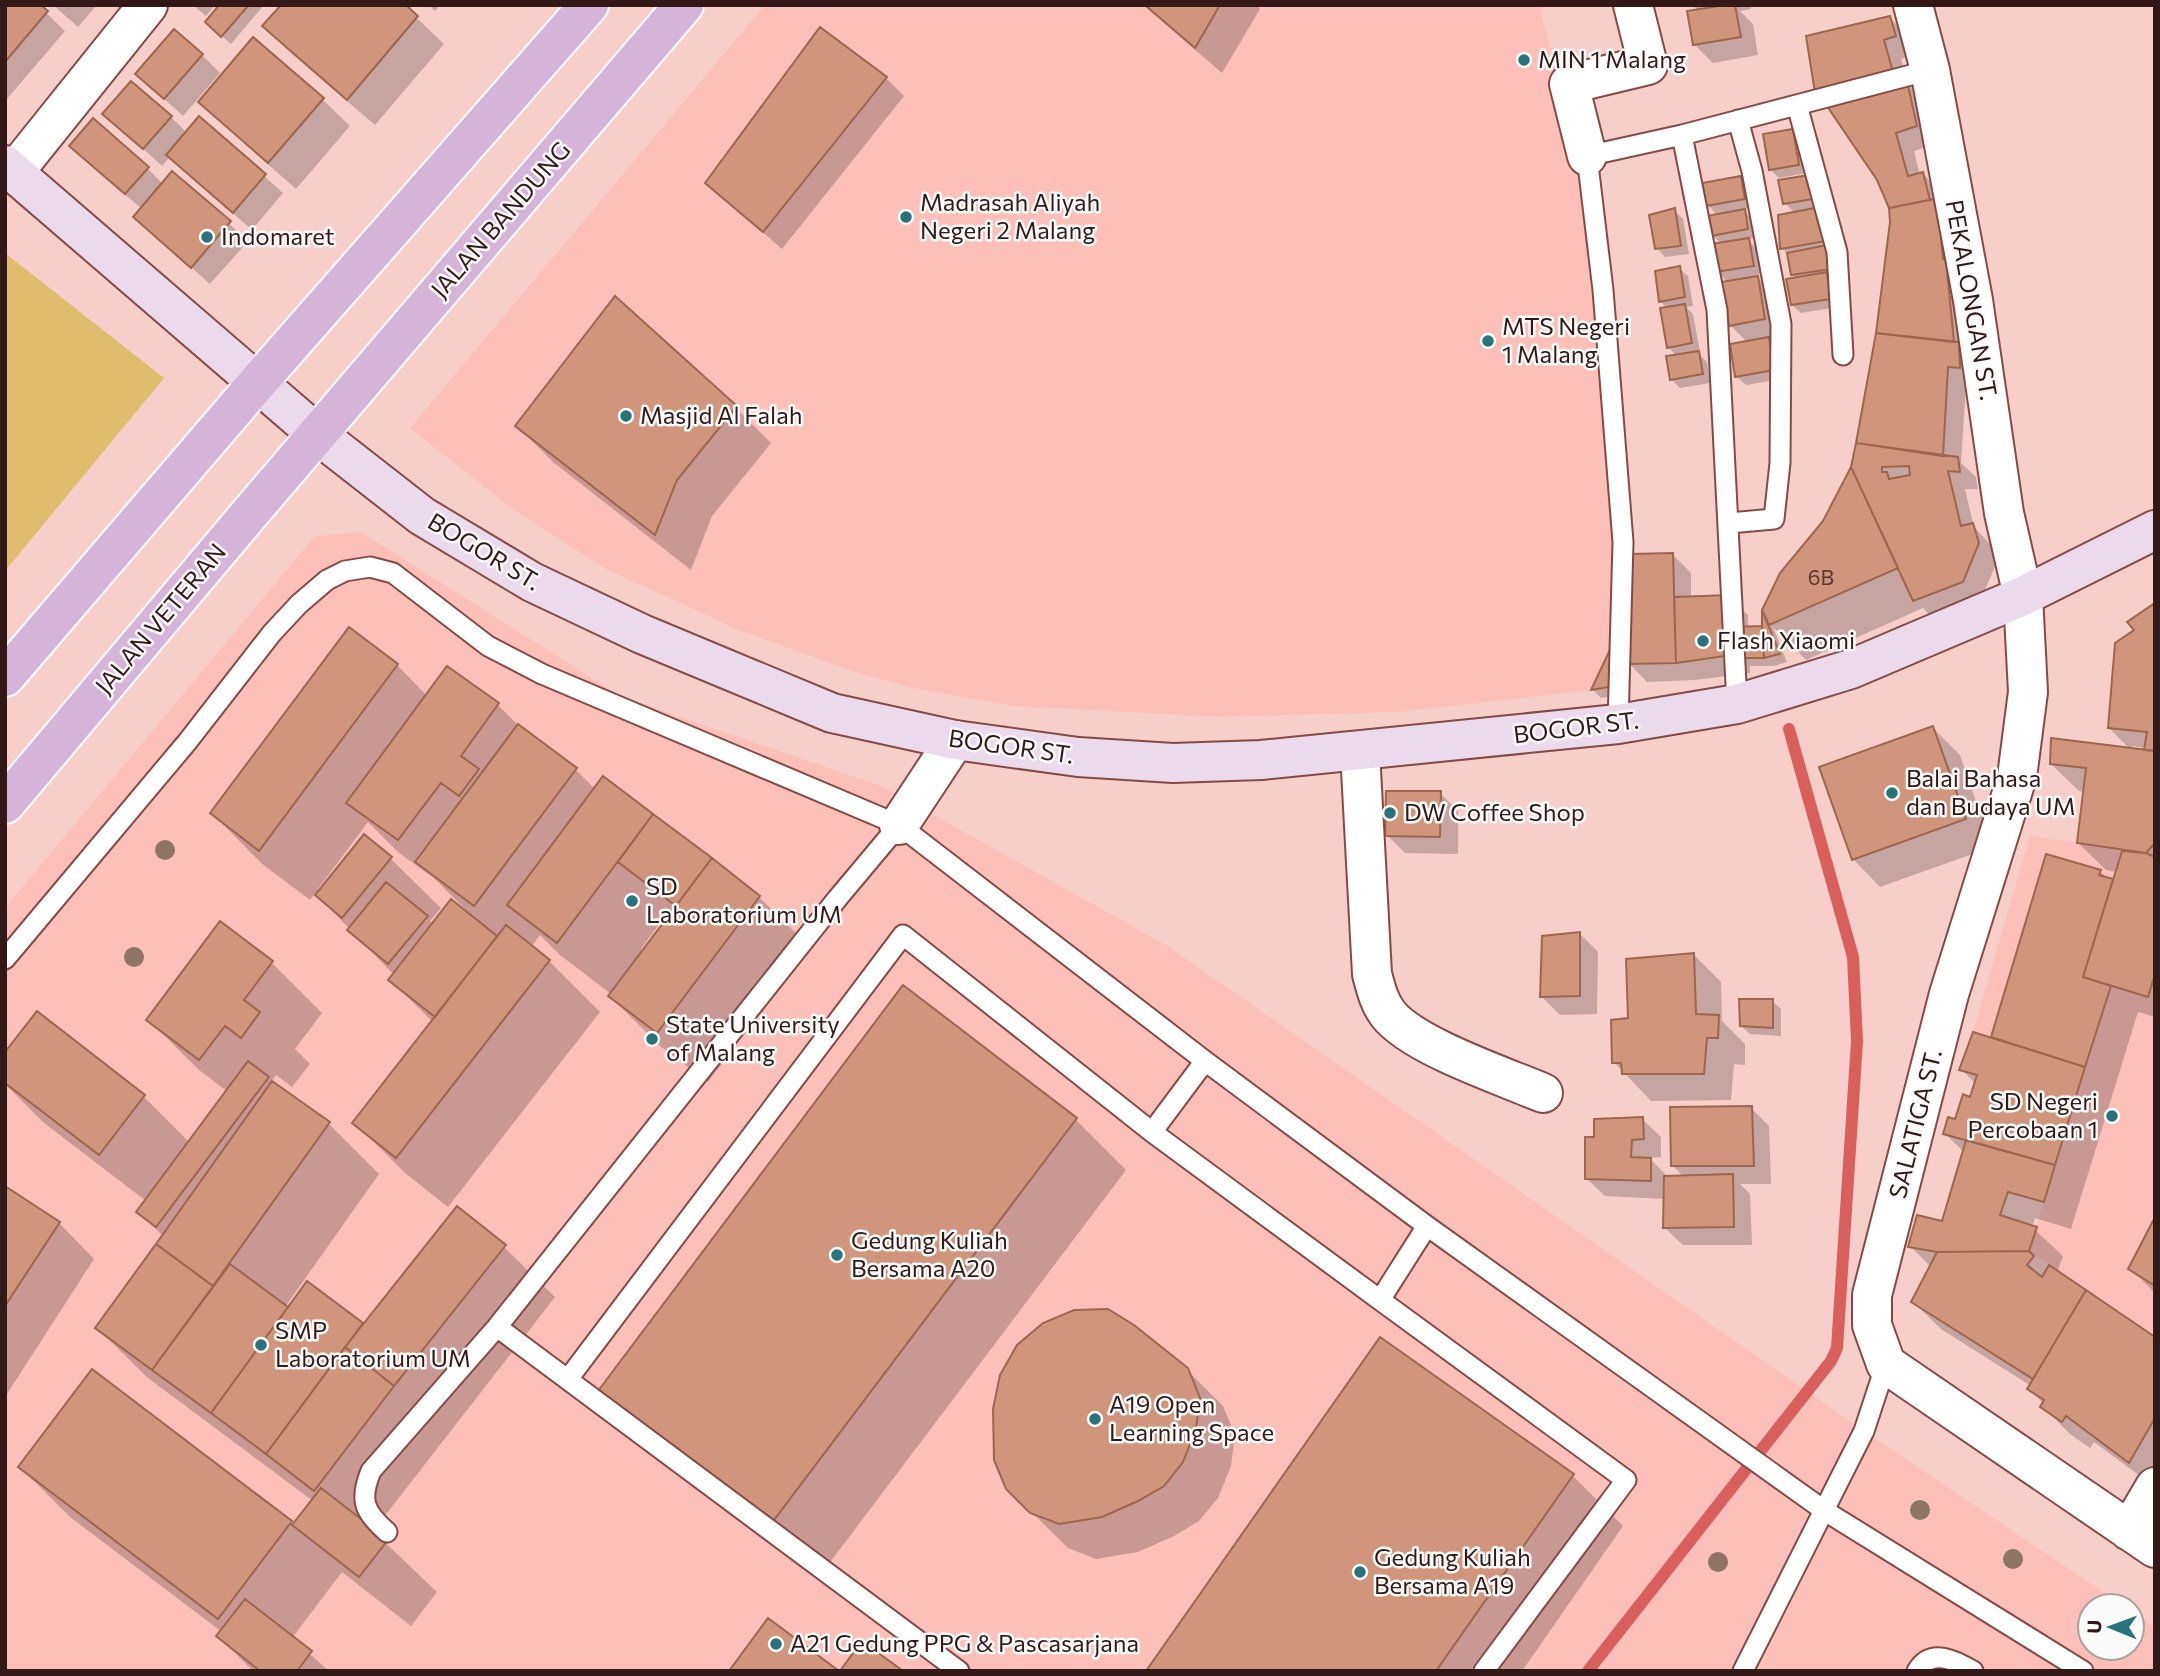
<svg xmlns="http://www.w3.org/2000/svg" width="2160" height="1676" font-family="Commissioner,sans-serif">
<style>
.built{fill:#fdbfb9}
.green{fill:#e1bc6e}
.shadow{fill:#0003;fill-rule:evenodd}
.lines{fill:none;stroke-linecap:round;stroke-linejoin:round}
.stream{stroke:#d95f5b;stroke-width:12}
.building{fill:#d1957c;stroke:#9e664d;stroke-width:2;fill-rule:evenodd}
.lane-casing{stroke:#854a46;stroke-width:23}
.street-casing{stroke:#854a46;stroke-width:42}
.secondary-casing{stroke:#854a46;stroke-width:42}
.primary-casing{stroke:#fff;stroke-width:42}
.lane{stroke:#fff;stroke-width:19}
.street{stroke:#fff;stroke-width:38}
.secondary{stroke:#eadaeb;stroke-width:38}
.primary{stroke:#d5b5d7;stroke-width:38}
.tree{fill:#8d7467}
.poi-dot{fill:#2a737b;stroke:#fafafa;stroke-width:2.5}
.labels{text-anchor:middle;stroke-width:5;stroke-linejoin:round;paint-order:stroke}
.number-label{font-size:21px;fill:#5a3830}
.poi-label{font-size:24px;fill:#321917;stroke:#fafafa;text-anchor:start}
.street-label{font-size:24px;fill:#321917;stroke:#fafafa}
</style>
<rect width="100%" height="100%" fill="#f8ceca"/>
<!-- built -->
<path class="built" d="M765,5H1539L1567,115L1592,266L1616,538V637L1591,690L1398,712L1220,717L1013,706L913,688L849,670L741,631L606,569L514,510L410,428Z
M361,532L622,697L884,787L1169,947L1864,1431L2124,1606H2090V1648H2132V1612L2155,1627V1671H5V908L315,536Z
M2030,836L2146,853L2155,843V1337L2029,1251L2084,1067L1973,1032Z"/>
<!-- green -->
<path class="green" d="M5,253L164,378L5,571Z"/>
<!-- shadow -->
<path class="shadow" d="M5,5H38L65,31L7,99Z
M53,5H97L78,27Z
M193,5H215L206,16Z
M221,5H264L231,44L216,31Z
M403,5L444,44L375,125L292,54L265,26Z
M429,5H440L435,11Z
M1143,5H1256L1260,9L1222,73Z
M1693,5H1750L1751,9L1740,11L1753,24L1758,55L1713,63L1694,44L1698,11Z
M1890,18L1908,36L1913,54L1901,59L1909,85L1925,101L1935,144L1914,151L1920,175L1923,174L1941,192L1966,385L1961,463L1976,477L1978,489H1965L1974,527L1990,544L1997,562L1981,599L1933,618L1923,608L1806,660L1773,627L1787,662L1774,666H1750V673L1695,680L1647,682L1629,663L1672,554L1691,573V598L1730,597L1748,615V628L1764,627V610L1824,522L1853,467L1878,334L1892,222L1891,208L1879,179L1828,104Z
M821,30L886,78L904,96L782,249L707,183Z
M202,55L220,73L183,116L137,74Z
M322,99L350,126L296,189L228,129L201,102Z
M105,114L171,117L187,133L199,118L283,193L252,230L170,157L162,166Z
M1792,131L1801,140L1807,173L1779,178L1770,169Z
M89,164L147,168L163,184L173,173L248,241L210,284L135,217L142,209Z
M1809,177L1835,256L1838,307L1801,313L1792,305L1797,279L1792,275L1789,255L1782,248L1796,214L1785,203Z
M1740,178L1749,187L1752,208L1742,209L1753,220L1756,238L1747,239L1757,249L1761,274L1755,275L1776,296L1783,337L1769,340L1778,348L1782,379L1746,385L1737,377L1748,343L1730,325L1728,283L1717,271L1722,244L1712,235L1718,216L1708,205Z
M1674,210L1683,219L1689,254L1665,257L1657,248Z
M1679,268L1688,276L1693,306L1686,307L1693,314L1700,352H1697L1707,362L1710,383L1680,388L1671,379L1677,356L1668,347V309L1660,301Z
M736,408L771,443L712,516L691,570L553,462L517,426Z
M2155,606V1017L2138,1012L2071,1229L2035,1218L2032,1227L2063,1256L2057,1273L2155,1339V1487L2094,1442L2090,1448L2070,1434L2043,1407L2044,1404L2029,1389L2031,1386L1941,1329L1913,1302L1931,1267L1910,1246L1943,1223L1964,1152L1945,1134L1971,1099L1976,1084L1961,1069L1992,1039L2047,856L2100,871L2107,879L2114,881L2117,872L2106,870L2078,843L2085,792L2079,791L2051,764L2131,750L2109,728L2136,631ZM2132,746L2146,748V751L2132,750Z
M1617,640L1623,694L1601,698L1593,690Z
M397,665L427,696L498,705L522,729L576,770L595,789L604,778L759,897L810,947L708,1082L660,1046L610,996L611,994L560,955L540,935L531,947L549,961L600,1012L448,1207L405,1173L355,1123L433,1022L390,980L394,975L315,893L310,900L262,864L212,813ZM368,822L399,853L434,878L466,910L465,912L433,924L430,921L441,908L390,858L320,891L318,889ZM669,911L672,913L643,951L641,949Z
M1933,728L1960,755L1992,847L1880,887L1853,859Z
M1440,793L1458,811V854L1405,853L1387,835Z
M221,923L272,963L322,1013L295,1049L310,1064L292,1087L276,1075L271,1082L329,1124L379,1174L285,1307L288,1309L308,1284L364,1326L504,1247L555,1297L373,1531L437,1592L411,1626L342,1572L292,1638L329,1671H253L218,1636L222,1632L70,1517L20,1467L92,1371L294,1525L313,1501L148,1378L97,1328L163,1236L138,1212L146,1201L43,1122L5,1084V1055L144,1097L190,1143L228,1092L199,1070L149,1020Z
M1580,934L1598,952L1597,1014L1560,1015L1542,997Z
M1694,955L1721,982L1722,1021L1745,1044V1065L1734,1064L1731,1100L1651,1101L1614,1062L1630,1020Z
M903,988L1076,1120L1126,1170L822,1573L650,1442Z
M1772,1001L1781,1009V1036L1750,1034L1741,1026Z
M1751,1108L1769,1126L1771,1184H1740L1750,1194L1752,1245H1683L1664,1227L1665,1199L1605,1196L1586,1178L1596,1139L1642,1119L1661,1137V1157L1649,1158L1668,1177H1684L1673,1166Z
M5,1188L59,1223L94,1259L5,1397Z
M2155,1220V1293L2130,1268Z
M1187,1370L1223,1406L1235,1435L1231,1466L1218,1498L1199,1521L1174,1536L1138,1552L1096,1559L1068,1548L1007,1488Z
M1573,1476L1623,1526L1522,1671H1148Z"/>
<g class="lines">
<!-- stream -->
<path class="stream" d="M1588,1671L1831,1361L1837,1348L1857,1041L1853,957L1789,729"/>
</g>
<!-- building -->
<path class="building" d="M8,5H41L48,11L5,62V8Z
M219,5H249L221,37L205,22Z
M281,5H406L418,16L347,100L262,26Z
M1145,5H1220L1195,48Z
M1726,5H1735L1741,37L1693,45L1687,11Z
M1890,16L1896,36L1884,40L1893,72L1815,93L1806,36Z
M820,27L887,77L763,232L705,183Z
M174,29L203,54L164,99L135,74Z
M253,37L324,98L268,163L198,102Z
M131,81L172,116L143,149L102,114Z
M1907,81L1917,126L1896,133L1908,176L1923,172L1930,200L1889,208L1877,180L1825,103Z
M199,116L266,174L233,213L166,155Z
M93,118L149,167L125,194L69,146Z
M1793,129L1799,165L1769,170L1763,134Z
M172,171L231,221L191,268L133,217Z
M1809,175L1813,199L1783,204L1778,180Z
M1741,176L1745,199L1706,206L1702,183Z
M1939,198L1944,237H1941L1943,259L1946,260L1954,342L1876,333L1890,222L1889,208Z
M1820,207L1826,241L1780,249L1778,215Z
M1675,208L1681,246L1655,249L1649,215Z
M1745,209L1748,229L1711,236L1707,216Z
M1749,238L1754,266L1715,272L1711,244Z
M1827,245L1831,269L1791,275L1787,253Z
M1680,266L1685,297L1659,302L1655,271Z
M1827,272L1831,299L1791,305L1786,279Z
M1758,276L1765,319L1729,326L1721,282Z
M615,296L737,406L677,480L655,535L515,426Z
M1685,304L1692,343L1667,348L1660,308Z
M1876,333L1959,342L1960,368L1948,367L1943,456L1856,443Z
M1769,337L1774,370L1735,377L1730,344Z
M1699,351L1703,374L1670,380L1666,356Z
M1856,443L1958,457L1960,472L1948,471L1961,526L1973,523L1979,543L1963,582L1913,601L1851,467ZM1909,466L1910,475L1889,479L1887,472H1882V467Z
M1851,467L1898,568L1769,625L1762,610L1780,573L1823,521Z
M1673,553L1676,663L1627,664L1629,554Z
M1730,595L1732,655L1676,663L1674,597Z
M2155,603V751L2144,750L2147,732L2108,728L2115,643L2134,630L2127,622Z
M1762,610L1780,654L1764,658L1762,626Z
M1762,626L1764,658H1732V627Z
M349,627L398,664L259,851L210,813Z
M1616,637L1615,686L1591,690Z
M447,666L499,703L461,756L479,769L459,796L441,783L398,840L346,803Z
M518,724L577,768L474,906L415,862Z
M1933,726L1966,819L1852,860L1819,767Z
M2051,738L2155,751V843L2146,853L2077,843L2086,768L2050,764Z
M603,776L653,814L557,943L507,905Z
M1386,791H1441L1440,837L1385,836Z
M653,814L712,858L676,906L618,862Z
M364,834L392,857L342,918L315,895Z
M2122,851L2146,853L2155,857V974L2148,997L2083,977Z
M2046,854L2101,870L2099,875L2113,879L2083,977L2111,986L2085,1067L1991,1037Z
M712,858L760,896L657,1033L608,996Z
M386,882L428,916L388,964L347,930Z
M451,899L497,936L435,1017L388,980Z
M220,921L273,961L244,1000L260,1012L241,1038L225,1026L199,1060L146,1020Z
M506,925L550,960L396,1158L352,1123Z
M1580,932V996L1540,997L1542,936Z
M1694,953L1696,1014L1719,1015L1718,1038H1707L1704,1074H1622L1621,1063H1612L1611,1020L1628,1018L1626,959Z
M903,985L1077,1118L771,1524L598,1391Z
M1739,999H1773V1028L1740,1026Z
M37,1011L145,1095L99,1155L5,1083V1052Z
M1973,1032L2085,1067L2055,1165L1943,1134L1948,1117L1955,1119L1963,1094L1970,1097L1977,1075L1959,1070Z
M248,1061L269,1077L156,1227L136,1212Z
M272,1081L330,1122L213,1286L156,1244Z
M1752,1106L1754,1166H1671L1670,1107Z
M1643,1117L1644,1139L1632,1140L1631,1157L1651,1158V1181L1585,1179V1137H1594V1119Z
M1966,1140L2055,1165L2044,1202L2008,1192L2000,1215L2037,1227L2029,1251L1937,1252L1908,1247L1917,1215L1942,1221Z
M1733,1174L1734,1227L1663,1228L1664,1176Z
M5,1186L60,1222L5,1306Z
M457,1206L506,1245L394,1386L345,1347Z
M2155,1217V1286L2128,1269Z
M156,1244L213,1286L152,1370L95,1328Z
M2029,1251L2034,1256L2027,1265L2042,1277L2049,1265L2086,1290L2033,1379L1911,1302L1937,1252Z
M230,1264L288,1307L211,1413L152,1370Z
M307,1281L363,1323L266,1454L211,1413Z
M2086,1290L2155,1337V1418L2129,1463L2066,1416L2062,1422L2040,1407L2044,1400L2027,1389Z
M1108,1309L1134,1325L1188,1368L1200,1398L1196,1429L1183,1462L1164,1486L1138,1501L1102,1517L1059,1524L1030,1513L1006,1489L994,1460L993,1409L1000,1375L1017,1345L1043,1323L1074,1310Z
M1380,1337L1574,1474L1436,1671H1146Z
M345,1347L394,1386L314,1491L266,1454Z
M92,1369L292,1521L218,1619L18,1467Z
M321,1488L388,1540L359,1577L292,1525Z
M245,1599L312,1651L297,1671H260L216,1636Z
M768,1618L839,1671H729Z
M862,1641L903,1671H840Z"/>
<g class="lines">
<!-- lane casing -->
<g class="lane-casing">
<path id="lane" d="M1797,105L1837,252L1843,355
M1682,135L1717,310L1737,704
M1729,523L1774,519L1780,463L1781,324L1752,171L1738,120
M1618,724L1623,542L1603,290L1587,156L1682,135L1930,70
M5,959L188,741L272,633L299,604L327,580L345,571L370,567L393,573L488,646L542,674L899,825L1205,1061L1427,1226L1825,1511L2083,1671
M1205,1061L1152,1132L1380,1300
M1427,1226L1380,1300L1626,1480L1484,1671
M497,1327L959,1671
M568,1379L903,935L1152,1132
M387,1532C364,1512 359,1500 371,1471L497,1327L837,899L899,825
M1743,1671L1864,1431L1886,1364
M1917,1671C1931,1647 1956,1661 1973,1671"/>
</g>
<!-- street casing -->
<g class="street-casing">
<path id="street" d="M1913,5L1930,70L1973,300L2004,513L2023,596L2028,692L2017,777L1949,994L1872,1295V1325L1886,1364L2155,1548
M1587,156L1569,84L1648,65L1633,5
M14,172L148,5
M1360,751L1372,974C1376,989 1379,1002 1388,1014C1413,1046 1503,1076 1543,1093
M899,825L955,740
M2129,1531L2155,1487"/>
</g>
<!-- secondary casing -->
<g class="secondary-casing">
<path id="secondary" d="M5,165L317,434L422,516L532,582L642,634L832,713L955,740L1078,757L1173,763L1261,760L1618,724L1737,704L1851,669L2023,596L2155,530"/>
</g>
<!-- primary casing -->
<g class="primary-casing">
<path id="primary" d="M5,677L258,382L589,5
M5,804L250,513L684,5"/>
</g>
<!-- lane -->
<use href="#lane" class="lane"/>
<!-- street -->
<use href="#street" class="street"/>
<!-- secondary -->
<use href="#secondary" class="secondary"/>
<!-- primary -->
<use href="#primary" class="primary"/>
</g>
<!-- trees -->
<g class="tree">
<circle cx="165" cy="850" r="10"/>
<circle cx="134" cy="957" r="10"/>
<circle cx="1920" cy="1510" r="10"/>
<circle cx="2013" cy="1559" r="10"/>
<circle cx="1718" cy="1562" r="10"/>
</g>
<!-- markers -->
<g class="poi-dot">
<circle cx="1524" cy="60" r="7"/>
<circle cx="906" cy="217" r="7"/>
<circle cx="207" cy="237" r="7"/>
<circle cx="1488" cy="341" r="7"/>
<circle cx="626" cy="416" r="7"/>
<circle cx="1703" cy="641" r="7"/>
<circle cx="1892" cy="793" r="7"/>
<circle cx="1390" cy="813" r="7"/>
<circle cx="632" cy="901" r="7"/>
<circle cx="652" cy="1039" r="7"/>
<circle cx="2112" cy="1116" r="7"/>
<circle cx="837" cy="1255" r="7"/>
<circle cx="261" cy="1345" r="7"/>
<circle cx="1095" cy="1419" r="7"/>
<circle cx="1360" cy="1572" r="7"/>
<circle cx="776" cy="1644" r="7"/>
</g>
<g class="labels">
<!-- number labels -->
<g class="number-label">
<text x="1821" y="585">6B</text>
</g>
<!-- poi labels -->
<g class="poi-label">
<text x="1538" y="68">MIN 1 Malang</text>
<text x="920" y="211">Madrasah Aliyah<tspan x="920" dy="28">Negeri 2 Malang</tspan></text>
<text x="221" y="245">Indomaret</text>
<text x="1502" y="335">MTS Negeri<tspan x="1502" dy="28">1 Malang</tspan></text>
<text x="640" y="424">Masjid Al Falah</text>
<text x="1717" y="649">Flash Xiaomi</text>
<text x="1906" y="787">Balai Bahasa<tspan x="1906" dy="28">dan Budaya UM</tspan></text>
<text x="1404" y="821">DW Coffee Shop</text>
<text x="646" y="895">SD<tspan x="646" dy="28">Laboratorium UM</tspan></text>
<text x="666" y="1033">State University<tspan x="666" dy="28">of Malang</tspan></text>
<text x="2098" y="1110" text-anchor="end">SD Negeri<tspan x="2098" dy="28">Percobaan 1</tspan></text>
<text x="851" y="1249">Gedung Kuliah<tspan x="851" dy="28">Bersama A20</tspan></text>
<text x="275" y="1339">SMP<tspan x="275" dy="28">Laboratorium UM</tspan></text>
<text x="1109" y="1413">A19 Open<tspan x="1109" dy="28">Learning Space</tspan></text>
<text x="1374" y="1566">Gedung Kuliah<tspan x="1374" dy="28">Bersama A19</tspan></text>
<text x="790" y="1652">A21 Gedung PPG &amp; Pascasarjana</text>
</g>
<!-- street labels -->
<g class="street-label">
<text transform="translate(501 220) rotate(-49)" y="8">JALAN BANDUNG</text>
<text transform="translate(1971 300) rotate(80)" y="8">PEKALONGAN ST.</text>
<text transform="translate(484 552) rotate(31)" y="8">BOGOR ST.</text>
<text transform="translate(161 619) rotate(-50)" y="8">JALAN VETERAN</text>
<text transform="translate(1576 728) rotate(-7)" y="8">BOGOR ST.</text>
<text transform="translate(1011 747) rotate(8)" y="8">BOGOR ST.</text>
<text transform="translate(1916 1124) rotate(-76)" y="8">SALATIGA ST.</text>
</g>
</g>
<!-- border -->
<rect width="2160" height="1676" fill="none" stroke="#321917" stroke-width="14"/>
<!-- north arrow -->
<g transform="translate(2111 1627) rotate(271)"><circle r="33" fill="#fafafa" stroke="#aaa09f" stroke-width="2"/>
<path d="M0-5L12 26L0 18L-12 26Z" fill="#2a737b"/>
<text y="-10" font-size="19" font-weight="bold" text-anchor="middle" fill="#321917">U</text>
</g>
</svg>
